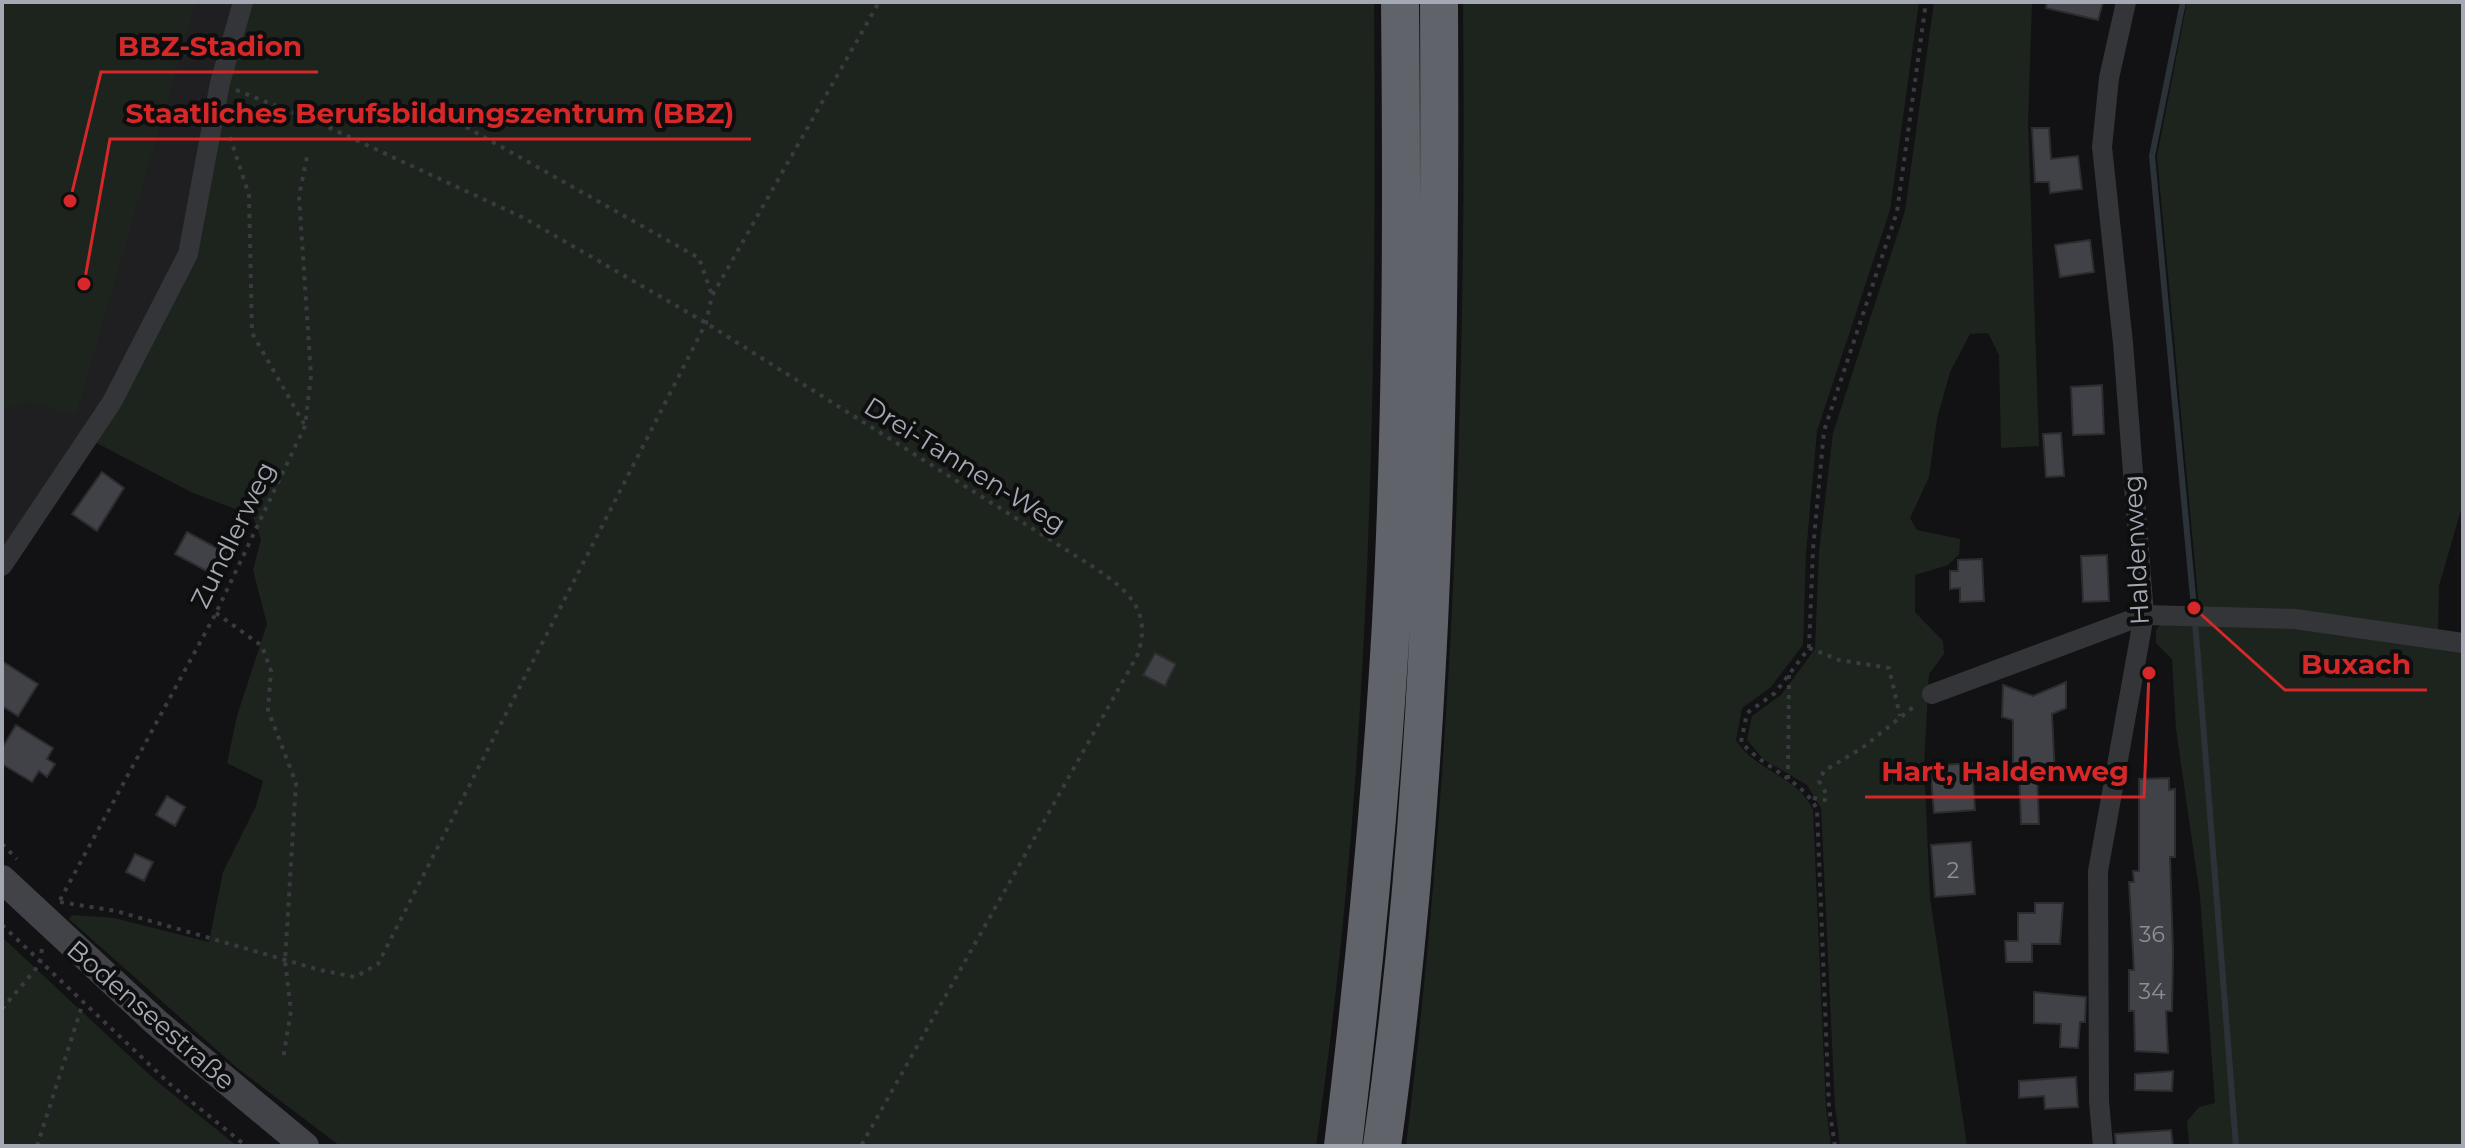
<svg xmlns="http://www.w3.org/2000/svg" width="2465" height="1148" font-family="Montserrat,sans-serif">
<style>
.built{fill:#1f1f21}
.green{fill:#1d241e}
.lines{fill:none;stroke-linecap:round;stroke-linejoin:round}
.stream{stroke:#2b3339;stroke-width:6}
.building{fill:#414247;stroke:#2d2d30;stroke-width:2}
.path{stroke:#3a3b40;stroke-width:4;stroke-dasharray:4 6;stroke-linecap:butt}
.street{stroke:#343539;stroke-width:20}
.secondary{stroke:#424349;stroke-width:28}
.highway{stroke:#60636a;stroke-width:38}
.labels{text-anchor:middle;stroke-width:8;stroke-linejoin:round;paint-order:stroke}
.number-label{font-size:22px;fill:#8b8f99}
.street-label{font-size:26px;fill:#a4a9b4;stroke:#0e0e0f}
.leader{fill:none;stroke:#d62828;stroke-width:3}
.callout-dot{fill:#d62828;stroke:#0e0e0f;stroke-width:3}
.callout-label{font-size:28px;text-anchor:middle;font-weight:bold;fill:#d62828;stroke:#0e0e0f;stroke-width:8;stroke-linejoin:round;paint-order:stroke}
</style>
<rect width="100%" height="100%" fill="#121214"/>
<!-- built -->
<path class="built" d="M2,2H237L183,250L108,399L2,557Z"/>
<!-- green -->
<path class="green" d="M2,2H196L76,415L24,401L2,412Z
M237,2H1374C1377,384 1371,768 1316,1146H340L236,1067L69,919L72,915L114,918L209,942L223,872L256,806L263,781L227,763L237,716L267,624L253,570L261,539L253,516L191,492L83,436L183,250Z
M1463,2H1919L1890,210L1817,431L1806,553L1803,645L1770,688L1742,708L1736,740C1755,771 1799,777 1813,810L1826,1108L1831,1146H1406C1453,767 1467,384 1463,2Z
M1934,2H2032L2028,122L2039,446L2001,448L1999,355L1988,333L1970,334L1950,372L1937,419L1929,477L1910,518L1917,530L1960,539L1959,554L1948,565L1915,575V612L1943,641L1944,654L1929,674L1924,764L1930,898L1967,1146H1840L1835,1106L1821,808L1807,785L1763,759L1747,740L1752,716L1781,695L1815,649L1819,551L1833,433L1905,211Z
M2187,2H2463V503L2439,586L2438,632L2199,608L2157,156Z
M2161,624L2298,627L2463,652V1146L2189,1144L2187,1121L2199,1107L2215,1103L2200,896L2176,729L2172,659L2156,643V630Z
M2,937L154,1079L237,1146H2Z"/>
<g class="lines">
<!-- stream -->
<path class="stream" d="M2183,2L2152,156L2194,608L2236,1146"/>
</g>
<!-- building -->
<path class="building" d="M2047,2H2103L2098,20L2046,8Z
M2032,128H2049L2051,159L2078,156L2082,189L2050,193L2049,182H2035Z
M2090,240L2094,272L2060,277L2055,245Z
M2102,385L2104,434L2073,435L2071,387Z
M2061,433L2064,476L2046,477L2043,434Z
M102,472L124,488L97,531L72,514Z
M187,532L226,553L214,575L175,554Z
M2107,555L2109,601L2083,602L2081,556Z
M1982,559L1984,601L1960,602V588L1950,589V571H1958V560Z
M1155,653L1176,664L1165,686L1143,675Z
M2,661L38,684L18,716L2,706Z
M2066,682V708L2052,714L2055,777L2037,772L2039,824H2021L2019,767L2013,765V720L2002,717L2003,685L2033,696Z
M16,725L53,748L47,759L55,764L47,777L39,771L32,782L2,764V748Z
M1972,763L1975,810L1934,813L1930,766Z
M2169,778V790L2175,789V857H2170L2173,953L2172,1011H2166L2168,1053L2135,1051L2134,1011H2129V970H2134L2129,882H2134L2133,871H2139V779Z
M167,796L185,807L175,826L156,815Z
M1971,842L1975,894L1935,897L1931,845Z
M135,854L153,862L144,881L126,872Z
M2035,903H2063L2060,944H2032V962H2006L2005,941H2018V913H2035Z
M2034,992L2086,997L2085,1022H2080L2078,1048L2060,1047L2061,1024L2034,1023Z
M2173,1071L2172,1091L2135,1090V1074Z
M2076,1077L2078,1107L2045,1109L2044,1096L2019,1098V1081Z
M2171,1130L2173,1146H2116L2115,1134Z"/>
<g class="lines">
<!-- path -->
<path class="path" d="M236,90L317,122L524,218L706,323L1095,568C1129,591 1153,612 1137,656L861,1146
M466,127L699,258L712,295
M230,137L249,195L252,333L304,424
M216,613L262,646L271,671L268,710L296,783L285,961L291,1011L283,1059
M1809,648L1839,660L1889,668L1900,716
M1788,779L1789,672
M1813,798L1825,800L1827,795L1819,781L1824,771L1862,748L1916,705
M2,844L17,859
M60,900L216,613L305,426L311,376L299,196L308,152
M60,902L116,911L320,970L355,977L378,964L706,323L712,296L879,2
M2,925L171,1085L246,1146
M2,1009L40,964L42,948
M37,1146L83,1003
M1835,1146L1829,1107L1817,809C1801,779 1766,770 1741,742L1747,713L1775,693L1809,648L1813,549L1824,431L1897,212L1926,2"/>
<!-- street -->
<path class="street" d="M2,566L112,402L188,254L220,83L243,2
M1932,694L2144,615L2295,619L2463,643
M2103,1146L2099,1101L2098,871L2144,615L2123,343L2102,147L2109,78L2126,2"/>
<!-- secondary -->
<path class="secondary" d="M2,879L157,1023L305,1146"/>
<!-- highway -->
<path class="highway" d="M1343,1146C1364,972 1381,798 1391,623C1402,417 1402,209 1400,2
M1382,1146C1435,767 1441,384 1439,2"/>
</g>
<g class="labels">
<!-- number labels -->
<g class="number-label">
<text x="1953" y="878">2</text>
<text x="2152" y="942">36</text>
<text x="2152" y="999">34</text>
</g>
<!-- street labels -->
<g class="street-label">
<text transform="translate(965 465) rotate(32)" y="9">Drei-Tannen-Weg</text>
<text transform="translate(233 535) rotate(-64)" y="9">Zundlerweg</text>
<text transform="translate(2136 550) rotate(-93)" y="9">Haldenweg</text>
<text transform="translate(151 1015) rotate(41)" y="9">Bodenseestraße</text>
</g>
</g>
<!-- callouts -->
<path class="leader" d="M70 201L101 72H318M84 284L110 139H751M2194 608L2285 690H2427M2149 673L2144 797H1865"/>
<g class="callout-dot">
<circle cx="70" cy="201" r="8"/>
<circle cx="84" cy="284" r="8"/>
<circle cx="2194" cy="608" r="8"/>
<circle cx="2149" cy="673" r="8"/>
</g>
<g class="callout-label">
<text x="210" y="56">BBZ-Stadion</text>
<text x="430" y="123">Staatliches Berufsbildungszentrum (BBZ)</text>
<text x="2356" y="674">Buxach</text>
<text x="2005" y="781">Hart, Haldenweg</text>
</g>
<!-- border -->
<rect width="2465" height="1148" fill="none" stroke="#a4a9b4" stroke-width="8"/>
</svg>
